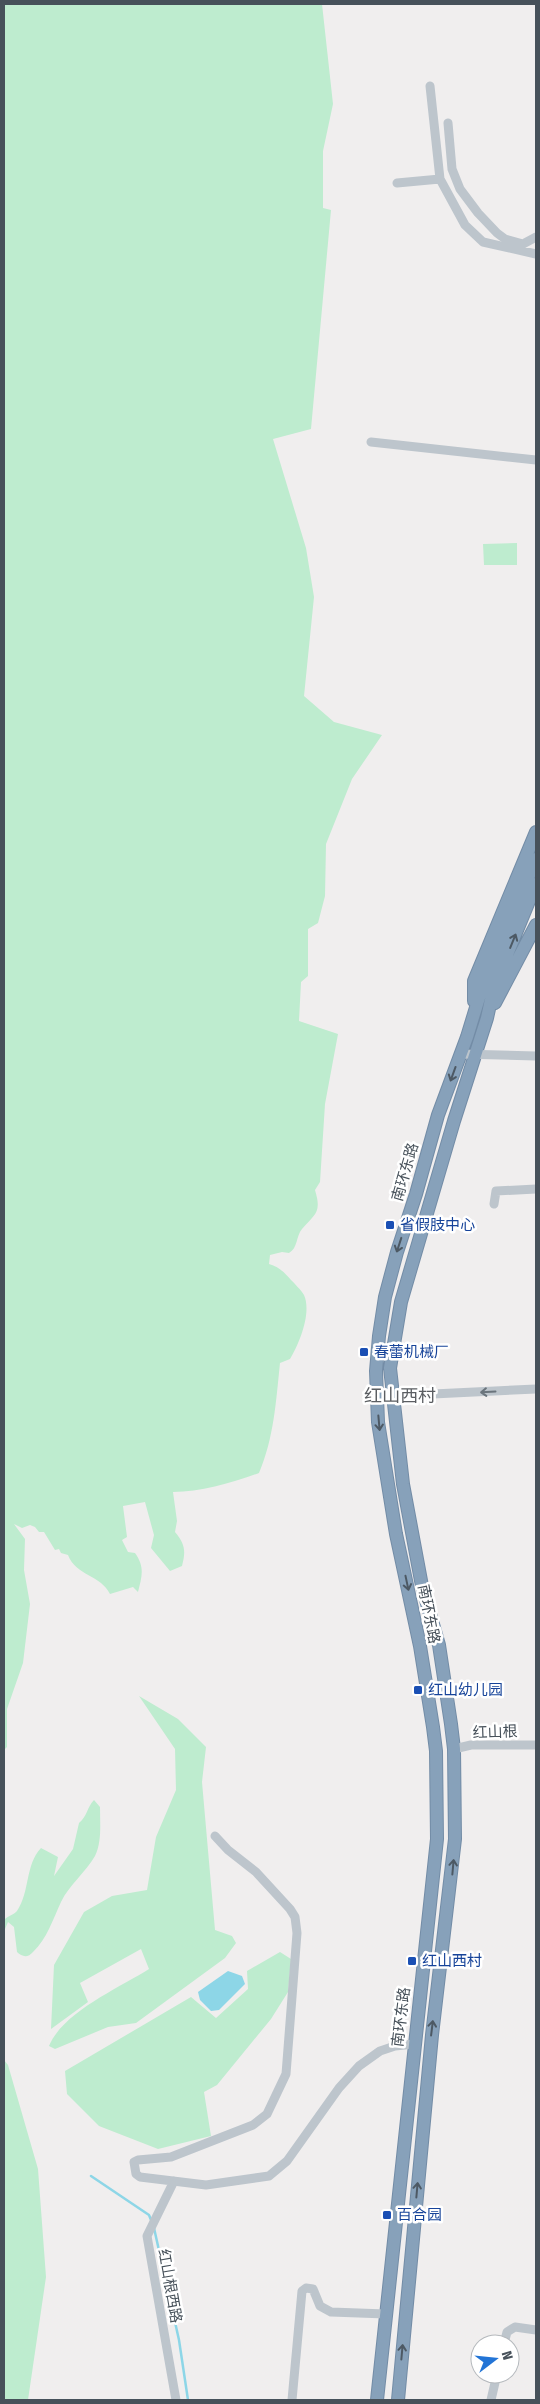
<svg xmlns="http://www.w3.org/2000/svg" width="540" height="2404" font-family="'Fira Sans Condensed','Noto Sans SC',sans-serif">
<style>
.green{fill:#beeccf}
.water{fill:#8dd6e7}
.lines{fill:none;stroke-linecap:round;stroke-linejoin:round}
.stream{stroke:#8dd6e7;stroke-width:2.5}
.highway-casing{stroke:#738ca6;stroke-width:14}
.minor{stroke:#bdc5cc;stroke-width:9}
.highway{stroke:#87a1ba;stroke-width:12}
.oneway{stroke:#4d5964}
.oneway2{stroke:#6a747c}
.transit-dot{fill:#1a4fb4;stroke:#fff;stroke-width:2}
.labels{text-anchor:middle;stroke-width:5;stroke-linejoin:round;paint-order:stroke}
.street-label{font-size:15px;fill:#47515a;stroke:#fff}
.transit-label{font-size:15px;fill:#164399;stroke:#fff;text-anchor:start}
.quarter-label{font-size:18px;fill:#5b5e62;stroke:#fff}
</style>
<rect width="100%" height="100%" fill="#f0eeee"/>
<!-- green -->
<path class="green" d="M4,4H322L333,104L323,151V208L331,210L311,429L273,439L306,548L314,597L304,696L334,722L382,735L352,779L326,844L325,896L318,923L308,929V976L301,982L299,1021L338,1034L325,1104L320,1182L315,1190C322,1213 315,1214 302,1229C296,1236 298,1248 289,1253L282,1252L270,1255L269,1264C279,1267 284,1272 291,1280C295,1284 301,1290 304,1295C312,1313 299,1344 290,1359L280,1363C276,1401 274,1438 259,1473C232,1483 201,1492 173,1492L177,1521L175,1532C185,1544 186,1551 182,1566L170,1571L151,1548L154,1535L145,1502L123,1506L127,1537L122,1540L128,1552L135,1553C145,1567 142,1576 138,1592L133,1587L110,1594C101,1575 76,1576 68,1555L61,1553L59,1549L55,1550L44,1532H39L35,1527L30,1525L22,1528L14,1524L25,1539L24,1570L30,1604L23,1663L7,1709V1747L4,1750Z
M517,543V565H484L483,544Z
M139,1696L178,1719L206,1747L202,1782L215,1930L232,1936L236,1943L225,1958L136,2023L108,2027L55,2049L49,2046C63,2012 119,1988 149,1969L141,1949L80,1983L88,2002L51,2029L54,1965L84,1912L112,1896L147,1890L156,1837L176,1790L175,1749Z
M94,1800L100,1807C100,1823 102,1842 95,1856C86,1872 69,1885 61,1902C53,1919 47,1939 33,1952C28,1958 22,1957 17,1952L14,1927L8,1922L5,1929L4,1920C7,1916 14,1915 17,1911C30,1892 25,1865 41,1848L58,1857L54,1876L73,1849L79,1823C87,1817 87,1807 94,1800Z
M280,1952L291,1959L288,1992L271,2019L217,2085L204,2092L211,2136L158,2149L99,2126L67,2094L65,2071L191,1997L216,2018L248,1989L247,1971Z
M4,2060L8,2065L38,2169L46,2277L28,2400H4Z"/>
<!-- water -->
<path class="water" d="M228,1971L242,1976L245,1984L219,2010L211,2011L200,2000L198,1992Z"/>
<g class="lines">
<!-- stream -->
<path class="stream" d="M91,2176L149,2215L151,2220
M154,2228L179,2340L188,2400"/>
<!-- highway casing -->
<g class="highway-casing">
<path id="highway" d="M474,1001V981L536,832
M495,1003L536,925
M377,2400L437,1839L436,1751L433,1727L420,1646L396,1534L378,1422L376,1371L379,1336L385,1297L397,1252L416,1194L438,1115L467,1037L485,978L536,859
M398,2400L432,2035L455,1839L454,1749L451,1724L439,1645L422,1586L403,1484L390,1368L401,1302L454,1121L487,1018L494,986L536,884"/>
</g>
<!-- minor -->
<path class="minor" d="M430,86L440,179L465,225L483,242L536,254
M448,123L452,169L460,189L478,213L497,233L505,239L523,244L536,237
M397,183L440,179
M371,442L536,460
M460,1054L536,1056
M494,1204L496,1191L536,1189
M392,1396L536,1389
M454,1749L471,1745H536
M215,1836L228,1850L256,1872L290,1909L295,1917L297,1933L286,2074L267,2114L253,2125L171,2157L138,2160L134,2162L136,2174L140,2177L206,2185L269,2176L287,2161L339,2088L359,2066L380,2051L395,2046L414,2044
M174,2181L147,2236L176,2400
M504,2344L507,2332L515,2327L536,2330
M292,2400L302,2291L306,2288L313,2289L320,2306L331,2312L386,2314
M491,2400L497,2374"/>
<!-- highway -->
<use href="#highway" class="highway"/>
</g>
<!-- one-way arrows -->
<defs><path id="oneway-shaft" d="M-6 0H5M1.5-3L5.5 0L1.5 3" fill="none" stroke-width="1.6" stroke-linecap="round" stroke-linejoin="round" transform="scale(1.25)"/></defs>
<g class="oneway">
<use href="#oneway-shaft" transform="translate(513 941) rotate(-68)"/>
<use href="#oneway-shaft" transform="translate(453 1074) rotate(110)"/>
<use href="#oneway-shaft" transform="translate(399 1245) rotate(108)"/>
<use href="#oneway-shaft" transform="translate(379 1423) rotate(85)"/>
<use href="#oneway-shaft" transform="translate(407 1583) rotate(78)"/>
<use href="#oneway-shaft" transform="translate(453 1867) rotate(-85)"/>
<use href="#oneway-shaft" transform="translate(432 2028) rotate(-83)"/>
<use href="#oneway-shaft" transform="translate(417 2190) rotate(-85)"/>
<use href="#oneway-shaft" transform="translate(402 2352) rotate(-85)"/>
</g>
<use class="oneway2" href="#oneway-shaft" transform="translate(488 1392) rotate(177)"/>
<!-- markers -->
<g class="transit-dot">
<rect x="385" y="1220" width="10" height="10" rx="2.5"/>
<rect x="359" y="1347" width="10" height="10" rx="2.5"/>
<rect x="413" y="1685" width="10" height="10" rx="2.5"/>
<rect x="407" y="1956" width="10" height="10" rx="2.5"/>
<rect x="382" y="2210" width="10" height="10" rx="2.5"/>
</g>
<g class="labels">
<!-- street labels -->
<g class="street-label">
<text transform="translate(405 1172) rotate(-74)" y="5">南环东路</text>
<text transform="translate(429 1614) rotate(79)" y="5">南环东路</text>
<text transform="translate(495 1732) rotate(-2)" y="5">红山根</text>
<text transform="translate(401 2017) rotate(-83)" y="5">南环东路</text>
<text transform="translate(170 2286) rotate(80)" y="5">红山根西路</text>
</g>
<!-- transit labels -->
<g class="transit-label">
<text x="400" y="1230">省假肢中心</text>
<text x="374" y="1357">春蕾机械厂</text>
<text x="428" y="1695">红山幼儿园</text>
<text x="422" y="1966">红山西村</text>
<text x="397" y="2220">百合园</text>
</g>
<!-- quarter labels -->
<g class="quarter-label">
<text x="400" y="1402">红山西村</text>
</g>
</g>
<!-- border -->
<rect width="540" height="2404" fill="none" stroke="#47515a" stroke-width="10"/>
<!-- north arrow -->
<g transform="translate(495 2359) rotate(74)"><circle r="24" fill="#ffffff" stroke="#b5b9bd"/>
<path d="M0-4L9 19L0 12L-9 19Z" fill="#2274d6"/>
<text y="-8" font-size="14" font-weight="bold" text-anchor="middle" fill="#47515a">N</text>
</g>
</svg>
